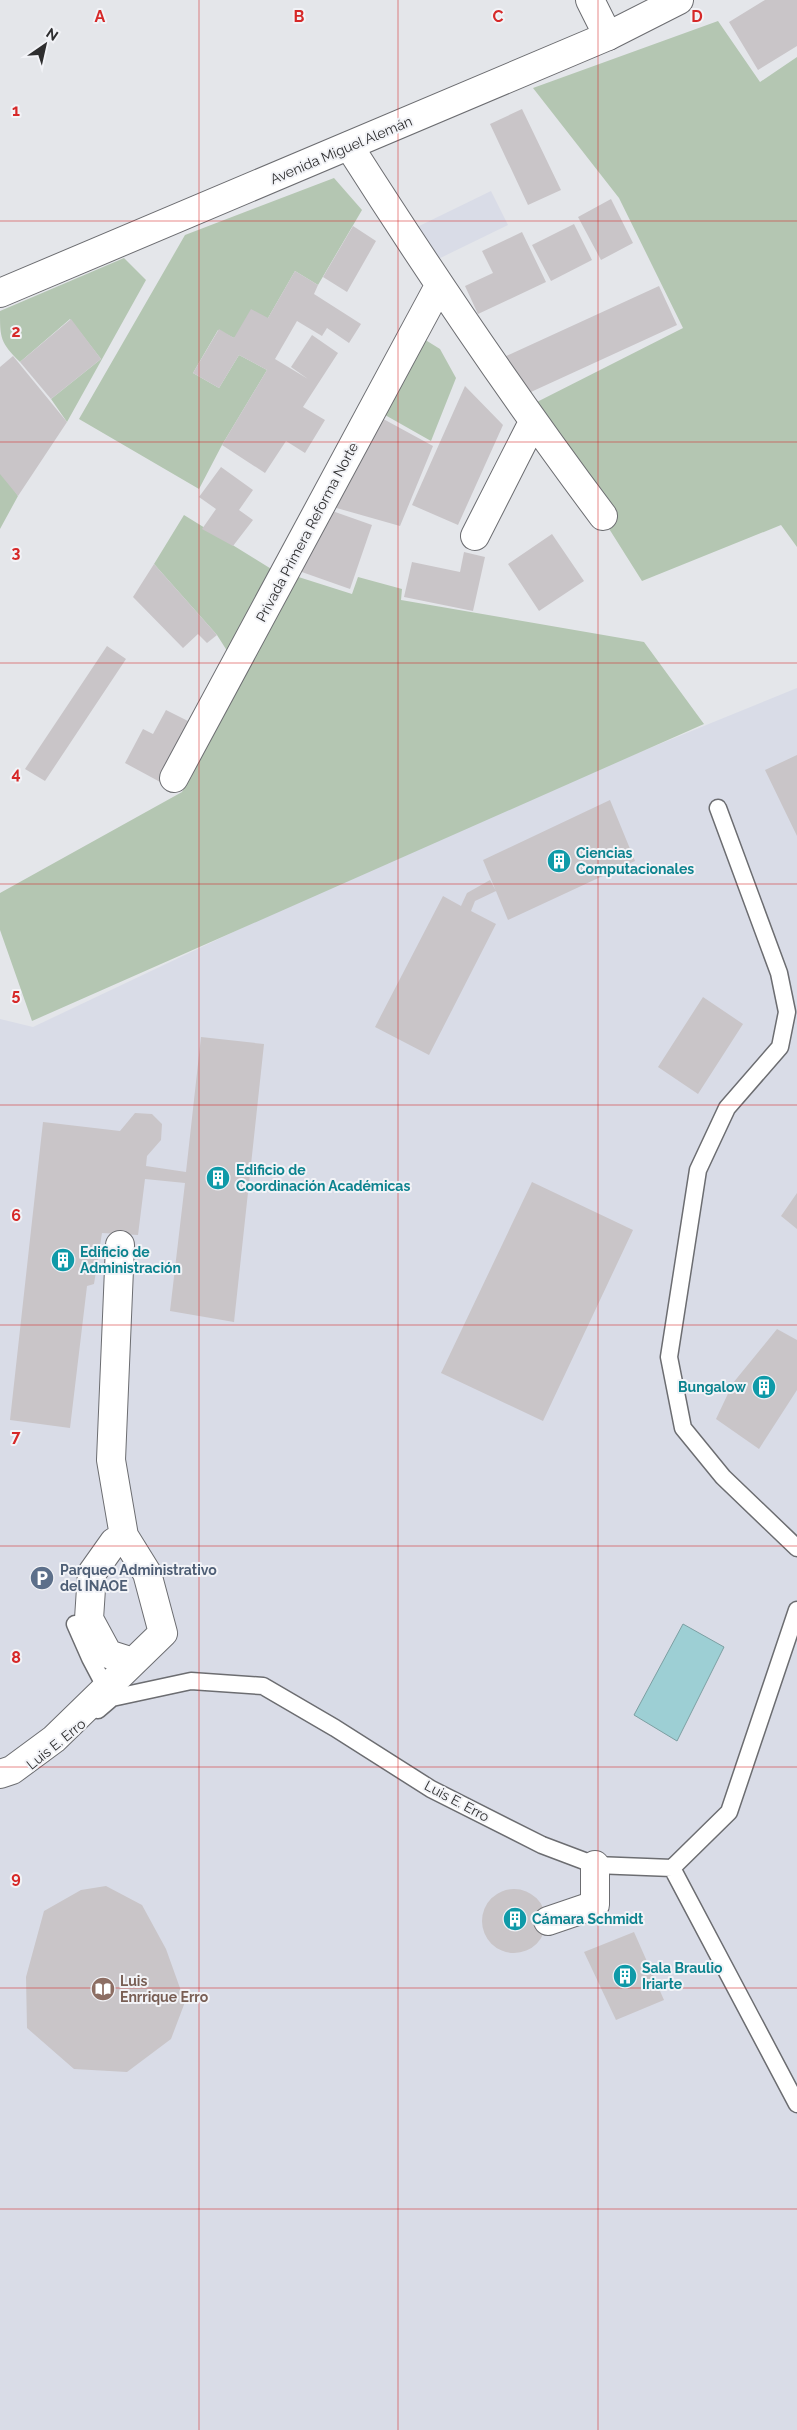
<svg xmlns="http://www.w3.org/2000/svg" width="797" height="2430" font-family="Raleway,sans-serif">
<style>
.built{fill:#d9dce7}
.green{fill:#b4c6b2}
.water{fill:#9dcfd4;stroke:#7c9fa2}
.building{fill:#c9c5c8}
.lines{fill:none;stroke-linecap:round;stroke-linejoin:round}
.lane-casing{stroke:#6c6d71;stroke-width:19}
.street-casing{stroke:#6c6d71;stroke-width:30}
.secondary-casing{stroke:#6c6d71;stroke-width:30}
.lane{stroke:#fff;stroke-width:16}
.street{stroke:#fff;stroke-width:28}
.secondary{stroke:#fff;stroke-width:28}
.grid{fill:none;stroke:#d62828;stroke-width:1;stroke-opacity:0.55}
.labels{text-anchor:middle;stroke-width:4;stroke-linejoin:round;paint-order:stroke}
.street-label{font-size:14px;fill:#2e2e2f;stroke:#f2f3f7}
.culture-label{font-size:14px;font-weight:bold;fill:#0d838f;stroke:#f2f3f7;text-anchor:start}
.service-label{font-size:14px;font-weight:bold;fill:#4e5e75;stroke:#f2f3f7;text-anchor:start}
.education-label{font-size:14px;font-weight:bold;fill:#785e54;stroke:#f2f3f7;text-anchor:start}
.grid-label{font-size:16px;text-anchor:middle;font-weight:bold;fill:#d62828;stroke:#f2f3f7;stroke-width:4;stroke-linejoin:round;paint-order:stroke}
</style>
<rect width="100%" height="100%" fill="#e4e6ea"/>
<!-- built -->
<path class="built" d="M491,191L508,225L430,263L413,229Z
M797,688V2430H0V1019L33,1027L446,831Z"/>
<!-- green -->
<path class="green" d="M718,21L760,82L797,57V547L781,525L642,581L531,405L683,328L619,198L533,88Z
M334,178L362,210L318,285L295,271L268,318L234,338L218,330L193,373L219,388L239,355L267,370L222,445L199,489L79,419L185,235Z
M124,258L146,280L67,422L51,399L101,359L70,319L20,362C0,342 0,338 0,311Z
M419,336L440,349L456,378L431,441L378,411Z
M0,468L18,496L0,529Z
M184,515L281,575L236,665L217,635L154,564Z
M289,574L352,594L358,577L402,589L401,600L644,642L704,724L32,1021L0,930V893L182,792Z"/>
<!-- water -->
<path class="water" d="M683,1624L724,1647L677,1741L634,1715Z"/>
<!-- building -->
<path class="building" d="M765,0H797V46L758,70L729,22Z
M522,109L561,190L528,205L490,124Z
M611,199L633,243L601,260L578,217Z
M574,224L592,260L551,281L532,245Z
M353,226L376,241L347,292L323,277Z
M522,232L546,282L478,314L465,286L493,273L482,251Z
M295,271L318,285L314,294L361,324L349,343L327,328L322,336L297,321L275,359L308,379L291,367L312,335L338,353L303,407L325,420L305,453L286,441L265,473L222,445L267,370L239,355L219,388L193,373L219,329L234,338L251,309L268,318Z
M659,286L677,325L520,397L502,358Z
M71,319L101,359L51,399L20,362Z
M13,356L67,422L18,496L0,474V367Z
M465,386L503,425L458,525L412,505Z
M376,415L433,446L400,526L326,505Z
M221,467L253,490L239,510L253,520L233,546L202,529L216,509L199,497Z
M321,507L372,525L350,589L299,571Z
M552,534L584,581L539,611L508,564Z
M464,552L485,557L473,611L404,597L412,562L460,572Z
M154,564L217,635L207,643L198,634L183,648L133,597Z
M107,646L126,659L45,781L25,769Z
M166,710L194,724L162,783L125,763L143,729L153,734Z
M797,755V836L765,770Z
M610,800L635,861L508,920L483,860Z
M490,880L496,891L475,901L471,911L496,924L429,1055L375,1027L443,896L461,906L467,893Z
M703,997L743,1024L698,1094L658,1067Z
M201,1037L264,1044L234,1322L170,1311L185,1183L145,1179L138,1235L102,1233L94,1284L87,1286L70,1428L10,1420L43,1122L120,1131L135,1113L152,1114L162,1124L161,1140L147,1156L146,1166L186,1172Z
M532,1182L633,1230L543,1421L441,1373Z
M797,1193V1229L781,1216Z
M777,1329L797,1340V1390L759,1449L716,1419L733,1383Z
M106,1886L142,1905L166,1949L185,2002L171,2039L127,2072L74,2069L27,2028L26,1977L44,1911L81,1890Z
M482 1921a32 32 0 1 1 64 0a32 32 0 1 1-64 0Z
M634,1932L664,2000L616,2020L584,1952Z"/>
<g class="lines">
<!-- lane casing -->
<g class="lane-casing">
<path id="lane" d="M718,808L779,973L787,1012L780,1047L727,1108L698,1170L669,1357L683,1428L723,1477L797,1548
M75,1624L90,1658L109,1694
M98,1710L112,1698L191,1681L263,1686L335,1728L431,1789L542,1845L595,1865L672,1868L729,1812L797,1610
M672,1868L797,2104"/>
</g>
<!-- street casing -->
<g class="street-casing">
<path id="street" d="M590,0L608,36
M349,146C430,273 513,396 603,516
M475,536L533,422
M174,778L439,286
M124,1536L114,1542L92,1573L89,1619L108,1654L133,1662
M0,1774L12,1770L54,1739L163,1633L147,1573L124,1536L111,1460L120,1245
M548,1921L595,1905V1865"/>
</g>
<!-- secondary casing -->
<g class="secondary-casing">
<path id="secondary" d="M0,293L608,36L679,0"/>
</g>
<!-- lane -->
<use href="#lane" class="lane"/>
<!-- street -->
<use href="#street" class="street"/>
<!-- secondary -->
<use href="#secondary" class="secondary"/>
</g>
<!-- grid -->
<path class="grid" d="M199,0V2430M398,0V2430M598,0V2430M0,221H797M0,442H797M0,663H797M0,884H797M0,1105H797M0,1325H797M0,1546H797M0,1767H797M0,1988H797M0,2209H797"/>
<!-- icons -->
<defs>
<g id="building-disc" transform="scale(1.25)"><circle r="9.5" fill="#0f9aa8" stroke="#f2f3f7"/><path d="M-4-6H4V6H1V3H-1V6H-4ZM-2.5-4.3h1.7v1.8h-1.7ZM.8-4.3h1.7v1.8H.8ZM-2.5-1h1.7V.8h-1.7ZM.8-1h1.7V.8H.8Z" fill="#fff"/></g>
<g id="parking-disc" transform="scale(1.25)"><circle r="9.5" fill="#5c6f8a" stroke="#f2f3f7"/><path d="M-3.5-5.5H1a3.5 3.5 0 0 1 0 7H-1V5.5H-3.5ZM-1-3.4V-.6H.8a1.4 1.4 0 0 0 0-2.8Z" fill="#fff"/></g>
<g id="library-disc" transform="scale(1.25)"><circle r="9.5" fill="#8d6e63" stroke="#f2f3f7"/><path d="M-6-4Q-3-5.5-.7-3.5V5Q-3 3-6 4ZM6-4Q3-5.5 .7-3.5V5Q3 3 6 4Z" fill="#fff"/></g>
</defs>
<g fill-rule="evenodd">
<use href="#building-disc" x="559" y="861"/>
<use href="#building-disc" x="218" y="1178"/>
<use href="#building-disc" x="63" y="1260"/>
<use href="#building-disc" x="764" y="1387"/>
<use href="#parking-disc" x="42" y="1578"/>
<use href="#building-disc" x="515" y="1919"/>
<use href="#building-disc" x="625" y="1976"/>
<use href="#library-disc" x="103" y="1989"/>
</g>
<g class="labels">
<!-- street labels -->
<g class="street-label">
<text transform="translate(341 150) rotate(-23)" y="5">Avenida Miguel Alemán</text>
<text transform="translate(307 532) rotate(-62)" y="5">Privada Primera Reforma Norte</text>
<text transform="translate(56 1744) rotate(-39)" y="5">Luis E. Erro</text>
<text transform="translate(457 1801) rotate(28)" y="5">Luis E. Erro</text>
</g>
<!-- culture labels -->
<g class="culture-label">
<text x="576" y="858">Ciencias<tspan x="576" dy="16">Computacionales</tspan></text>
<text x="236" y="1175">Edificio de<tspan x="236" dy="16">Coordinación Académicas</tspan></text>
<text x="80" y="1257">Edificio de<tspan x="80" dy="16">Administración</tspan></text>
<text x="746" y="1392" text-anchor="end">Bungalow</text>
<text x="532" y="1924">Cámara Schmidt</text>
<text x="642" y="1973">Sala Braulio<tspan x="642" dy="16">Iriarte</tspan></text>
</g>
<!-- service labels -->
<g class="service-label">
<text x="60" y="1575">Parqueo Administrativo<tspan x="60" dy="16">del INAOE</tspan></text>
</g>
<!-- education labels -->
<g class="education-label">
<text x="120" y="1986">Luis<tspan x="120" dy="16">Enrrique Erro</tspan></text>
</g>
</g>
<g class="grid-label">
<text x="100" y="22">A</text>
<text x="299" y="22">B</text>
<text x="498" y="22">C</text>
<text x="697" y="22">D</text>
<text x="16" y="116">1</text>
<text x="16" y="337">2</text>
<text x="16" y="558">3</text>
<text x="16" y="779">4</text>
<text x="16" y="1000">5</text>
<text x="16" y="1221">6</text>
<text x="16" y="1442">7</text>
<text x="16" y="1663">8</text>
<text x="16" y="1883">9</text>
</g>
<!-- north arrow -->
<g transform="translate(45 45) rotate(34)" stroke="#f2f3f7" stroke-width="4" paint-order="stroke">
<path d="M0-4L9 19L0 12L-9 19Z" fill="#2e2e2f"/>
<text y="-8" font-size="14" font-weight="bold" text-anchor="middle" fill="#2e2e2f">N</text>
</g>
</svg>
